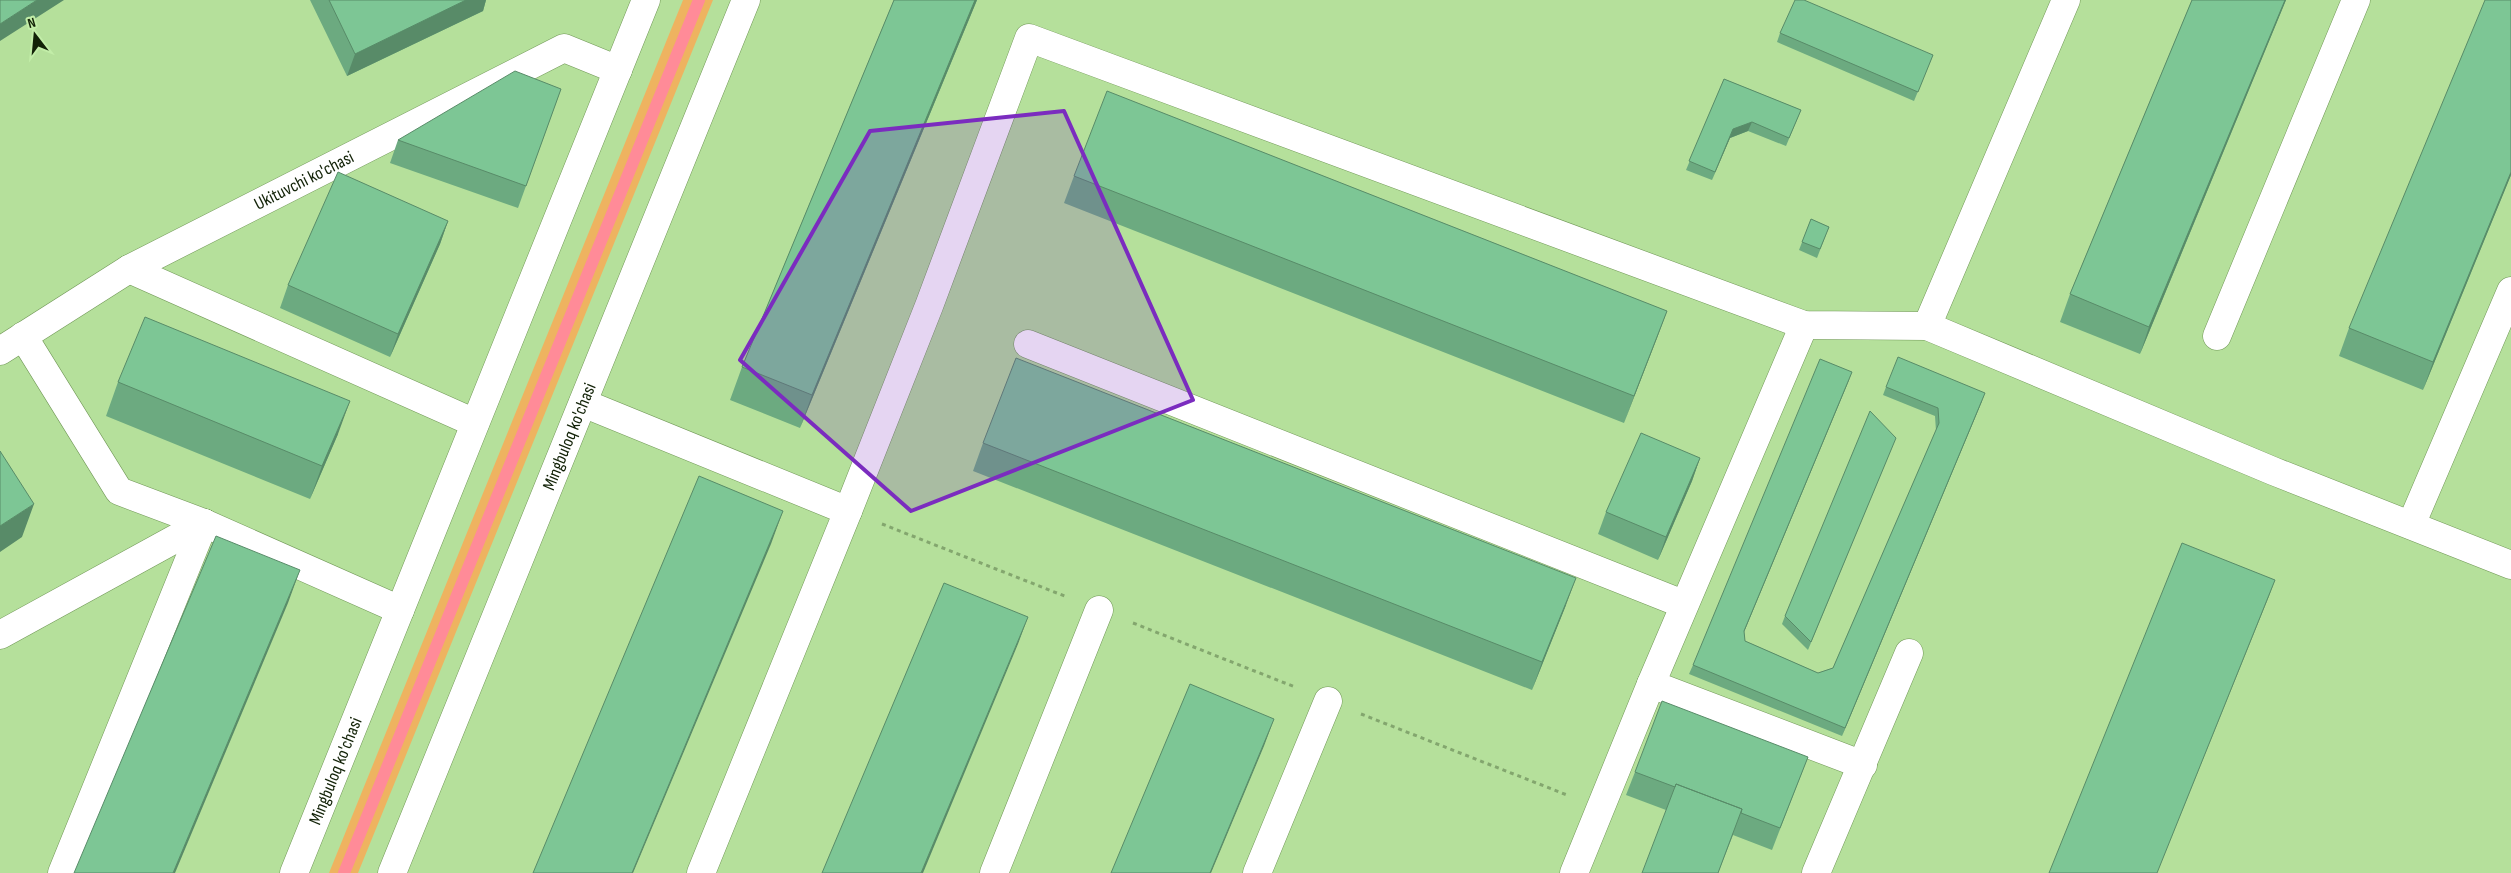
<svg xmlns="http://www.w3.org/2000/svg" width="2511" height="873" font-family="'Sofia Sans Condensed',sans-serif">
<style>
.green{fill:#eeb360}
.lines{fill:none;stroke-linecap:round;stroke-linejoin:round}
.stream{stroke:#ff8b98;stroke-width:12}
.minor-casing{stroke:#719857;stroke-width:29}
.major-casing{stroke:#719857;stroke-width:29}
.path{stroke:#83a66e;stroke-width:3;stroke-dasharray:4 4;stroke-linecap:butt}
.minor{stroke:#fff;stroke-width:28}
.major{stroke:#fff;stroke-width:28}
.wall{fill:#6caa80}
.shaded-wall{fill:#588b68}
.building{fill:#7dc695;stroke:#588b68}
.marked{fill:#7b2cbf;fill-opacity:0.2;stroke:#7b2cbf;stroke-width:4;stroke-linejoin:round}
.labels{text-anchor:middle;stroke-width:4.5;stroke-linejoin:round;paint-order:stroke}
.street-label{font-size:18px;fill:#122207;stroke:#c2eda8}
</style>
<rect width="100%" height="100%" fill="#b5e09b"/>
<!-- green -->
<path class="green" d="M683,0H713L358,873H329Z"/>
<g class="lines">
<!-- stream -->
<path class="stream" d="M344,873L699,0"/>
<!-- minor casing -->
<g class="minor-casing">
<g id="minor">
<path d="M129,269L475,423"/>
<path d="M1804,325L1651,684L1863,765"/>
<path d="M1927,326L2066,0"/>
<path d="M23,336L119,491L204,523L400,610"/>
<path d="M2217,336L2356,0"/>
<path d="M1028,344L1683,604"/>
<path id="s1" d="M0,351L129,269L564,48L618,70"/>
<path d="M583,403L848,511"/>
<path d="M2411,525L2511,291"/>
<path d="M0,635L204,523"/>
<path d="M62,873L204,523"/>
<path d="M701,873L848,511L929,306L1029,38L1804,325L1927,326L2273,471L2511,565"/>
<path d="M994,873L1099,610"/>
<path d="M1257,873L1328,701"/>
<path d="M1574,873L1651,684"/>
<path d="M1816,873L1909,653"/>
</g>
</g>
<!-- major casing -->
<g class="major-casing">
<g id="major">
<path id="s2" d="M294,873L646,0"/>
<path id="s3" d="M392,873L746,0"/>
</g>
</g>
<!-- path -->
<path class="path" d="M882,524L1067,597
M1133,623L1295,687
M1361,714L1567,795"/>
<!-- minor -->
<use href="#minor" class="minor"/>
<!-- major -->
<use href="#major" class="major"/>
</g>
<!-- wall -->
<path class="wall" d="M310,0H486L483,11L347,76Z
M894,0H977L800,428L730,400L742,367Z
M2192,0H2286L2140,354L2060,322L2070,294Z
M1780,33L1933,55L1914,101L1777,42Z
M1724,79L1801,110L1786,146L1748,131L1730,138L1712,180L1686,170Z
M561,89L518,208L390,163L398,140Z
M2511,175L2423,390L2339,356L2349,328Z
M1074,176L1667,311L1624,423L1064,203Z
M1811,219L1829,227L1817,258L1799,250Z
M448,221L440,244L390,357L280,308L288,285Z
M1849,380L1744,632L1745,641L1818,673L1833,668L1936,431L1935,416L1883,395L1886,387L1982,401L1842,736L1689,674L1693,665Z
M118,382L338,434L310,499L106,416Z
M983,443L1566,605L1532,690L973,471Z
M1892,447L1808,650L1782,624L1785,616Z
M1700,458L1692,481L1658,560L1598,534L1606,512Z
M1808,757L1772,850L1733,835L1718,873L1666,810L1626,795L1635,772Z"/>
<!-- shaded-wall -->
<path class="shaded-wall" d="M37,0H64L0,41V24Z
M466,0H486L483,11L347,76L355,54Z
M975,0H977L800,428L812,395Z
M2285,0H2286L2140,354L2149,327Z
M1752,122L1748,131L1730,138L1712,180L1733,129Z
M2511,172V175L2423,390L2433,362Z
M448,221L440,244L390,357L398,334Z
M1667,311L1657,338L1624,423L1634,396Z
M1852,372L1849,380L1741,639L1744,631Z
M1985,393L1982,401L1842,736L1845,728Z
M350,401L338,434L310,499L322,466Z
M1700,458L1692,481L1658,560L1666,537Z
M34,504L22,537L0,552V526Z
M783,511L771,544L633,873H632Z
M300,570L288,603L175,873H173Z
M1576,578L1566,605L1532,690L1542,662Z
M2275,580L2269,596L2157,873Z
M1028,617L1018,644L923,873H921Z
M1274,719L1264,746L1211,873H1210Z"/>
<!-- building -->
<path class="building" d="M0,0H37L0,24Z
M329,0H466L355,54Z
M894,0H975L812,395L742,367Z
M1795,0H1804L1933,55L1918,92L1780,33Z
M2192,0H2285L2149,327L2070,294Z
M2485,0H2511V172L2433,362L2349,328Z
M515,71L561,89L526,186L398,140Z
M1724,79L1801,110L1789,138L1752,122L1733,129L1715,172L1689,161Z
M1107,91L1667,311L1634,396L1074,176Z
M338,172L448,221L398,334L288,285Z
M1811,219L1829,227L1820,249L1802,242Z
M145,317L350,401L322,466L118,382Z
M1898,357L1985,393L1845,728L1693,665L1820,359L1852,372L1744,631L1745,641L1818,673L1833,668L1939,423L1938,408L1886,387Z
M1016,358L1576,578L1542,662L983,443Z
M1870,411L1896,438L1811,642L1785,616Z
M1641,433L1700,458L1666,537L1606,512Z
M0,451L34,504L0,526Z
M699,476L783,511L632,873H533Z
M216,536L300,570L173,873H74Z
M2182,543L2275,580L2157,873H2049Z
M944,583L1028,617L921,873H822Z
M1190,684L1274,719L1210,873H1111Z
M1662,701L1808,757L1780,828L1741,813L1742,809L1676,784L1675,787L1635,772Z
M1676,784L1742,809L1718,873H1642Z"/>
<!-- marked area -->
<path class="marked" d="M1064,111L1193,400L911,511L740,360L870,131Z"/>
<g class="labels">
<!-- street labels -->
<g class="street-label">
<text dy="6" stroke="none"><textPath href="#s1" startOffset="349">Ukituvchi ko'chasi</textPath></text>
<text dy="6" stroke="none"><textPath href="#s3" startOffset="471">Mingbuloq ko'chasi</textPath></text>
<text dy="6" stroke="none"><textPath href="#s2" startOffset="110">Mingbuloq ko'chasi</textPath></text>
</g>
</g>
<!-- north arrow -->
<g transform="translate(35 35) rotate(344)" stroke="#c2eda8" stroke-width="4" paint-order="stroke">
<path d="M0-4L9 19L0 12L-9 19Z" fill="#122207"/>
<text y="-8" font-size="14" font-weight="bold" text-anchor="middle" fill="#122207">N</text>
</g>
</svg>
